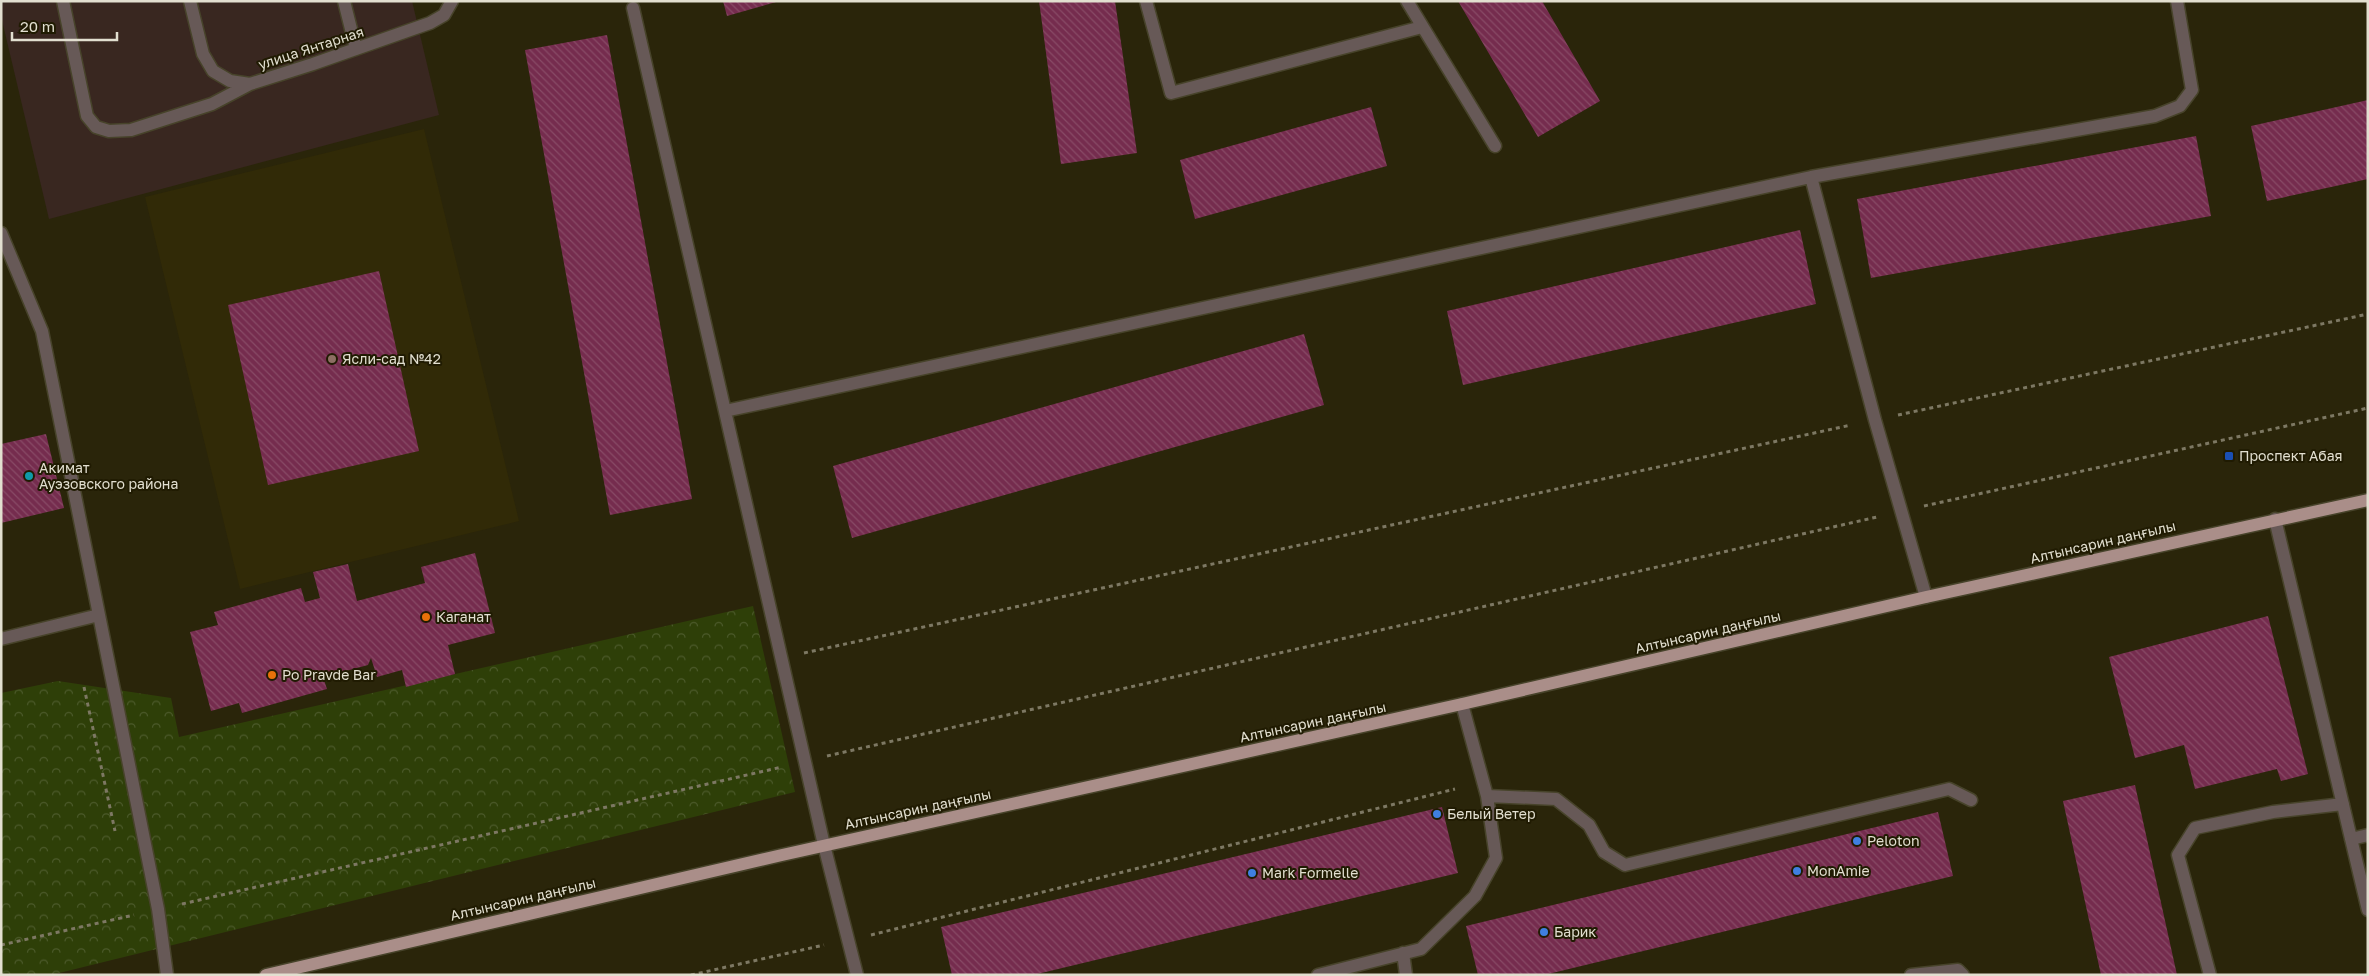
<svg xmlns="http://www.w3.org/2000/svg" width="2369" height="976" font-family="'Golos Text',sans-serif">
<style>
.industrial{fill:#392720}
.built{fill:#312a07}
.forest{fill:url(#forest-crowns)}
.building{fill:url(#building-back-hatch)}
.lines{fill:none;stroke-linecap:round;stroke-linejoin:round}
.minor-casing{stroke:#47432a;stroke-width:15}
.major-casing{stroke:#47432a;stroke-width:15}
.path{stroke:#7d7863;stroke-width:3;stroke-dasharray:4 4;stroke-linecap:butt}
.minor{stroke:#675957;stroke-width:12}
.major{stroke:#aa8e89;stroke-width:12}
.education-dot{fill:#8d6e63;stroke:#201b02;stroke-width:2}
.transit-dot{fill:#1a4fb4;stroke:#201b02;stroke-width:2}
.culture-dot{fill:#0f9aa8;stroke:#201b02;stroke-width:2}
.food-dot{fill:#e8710a;stroke:#201b02;stroke-width:2}
.shop-dot{fill:#3f7fe0;stroke:#201b02;stroke-width:2}
.labels{text-anchor:middle;stroke-width:4;stroke-linejoin:round;paint-order:stroke}
.street-label{font-size:14px;fill:#e2dfd0;stroke:#201b02}
.poi-label{font-size:14px;fill:#e2dfd0;stroke:#201b02;text-anchor:start}
</style>
<defs>
<pattern id="forest-crowns" width="20" height="18" patternUnits="userSpaceOnUse" patternTransform="scale(1.25)"><rect width="20" height="18" fill="#2e3f08"/><path d="M2 6a3 3 0 1 1 6 0M12 15a3 3 0 1 1 6 0" fill="none" stroke="#4c5a2b"/></pattern>
<pattern id="building-back-hatch" width="6" height="6" patternUnits="userSpaceOnUse" patternTransform="scale(1.25)"><rect width="6" height="6" fill="#752c4e"/><path d="M-1 5l2 2M0 0l6 6M5-1l2 2" fill="none" stroke="#884a66"/></pattern>
</defs>
<rect width="100%" height="100%" fill="#2a250a"/>
<!-- industrial -->
<path class="industrial" d="M1,1H412L439,115L49,219L1,16Z"/>
<!-- built -->
<path class="built" d="M424,129L519,521L240,589L145,197Z"/>
<!-- forest -->
<path class="forest" d="M753,606L795,792L51,975H1V693L58,681L171,698L179,737Z"/>
<!-- building -->
<path class="building" d="M723,1H776V2L727,16Z
M1039,1H1115L1137,153L1061,164Z
M1458,1H1542L1600,101L1538,137Z
M607,35L692,499L610,515L525,50Z
M2368,100V179L2267,201L2251,126Z
M1371,107L1387,166L1195,219L1180,160Z
M2196,136L2211,216L1871,278L1857,199Z
M1800,230L1816,304L1463,385L1447,311Z
M379,271L419,451L268,485L228,305Z
M1304,334L1324,405L852,538L833,466Z
M46,434L64,508L1,523V444Z
M475,553L495,633L448,645L455,674L406,687L402,670L377,677L371,658L368,665L323,677L327,689L242,713L239,703L211,711L190,632L218,625L214,612L301,588L305,602L320,598L313,572L348,564L357,601L425,583L421,567Z
M2268,616L2308,774L2281,781L2277,769L2195,789L2184,745L2135,758L2109,657Z
M2135,785L2177,975H2101L2063,801Z
M1442,807L1458,873L1033,975H952L941,927Z
M1938,812L1953,876L1544,975H1478L1466,926Z"/>
<g class="lines">
<!-- minor casing -->
<g class="minor-casing">
<path id="minor" d="M63,1L87,116L96,127L109,131L131,130L212,104L250,84
M190,1L203,54L213,71L230,81L250,84L313,64L430,23L444,15L452,1
M344,1L356,49
M1146,1L1171,93L1422,27
M1407,1L1495,146
M633,8L824,845L857,975
M1811,177L1875,420L1926,597
M1,233L42,331L158,909L167,975
M725,411L1811,177L2155,116L2180,106L2192,90L2177,1
M2275,519L2368,910
M1,639L99,615
M1487,796L1556,799L1589,825L1604,852L1625,865L1949,789L1971,800
M2351,839L2368,835
M1403,953L1406,975
M1318,975L1421,949L1475,896L1496,858L1487,796L1462,704
M1911,975L1958,970L1963,975
M2210,975L2178,855L2195,828L2273,812L2343,804"/>
</g>
<!-- major casing -->
<g class="major-casing">
<path id="major" d="M266,975L782,855L1462,704L1926,597L2368,500"/>
</g>
<!-- path -->
<path class="path" d="M1898,415L2368,314
M1924,506L2368,408
M804,653L1851,425
M84,687L115,831
M827,756L1877,517
M182,904L782,767
M871,935L1455,789
M1,945L134,915
M691,975L824,945"/>
<!-- minor -->
<use href="#minor" class="minor"/>
<!-- major -->
<use href="#major" class="major"/>
</g>
<!-- markers -->
<circle class="education-dot" cx="332" cy="359" r="5"/>
<rect class="transit-dot" x="2224" y="451" width="10" height="10" rx="2.5"/>
<circle class="culture-dot" cx="29" cy="476" r="5"/>
<g class="food-dot">
<circle cx="426" cy="617" r="5"/>
<circle cx="272" cy="675" r="5"/>
</g>
<g class="shop-dot">
<circle cx="1437" cy="814" r="5"/>
<circle cx="1857" cy="841" r="5"/>
<circle cx="1797" cy="871" r="5"/>
<circle cx="1252" cy="873" r="5"/>
<circle cx="1544" cy="932" r="5"/>
</g>
<g class="labels">
<!-- street labels -->
<g class="street-label">
<text transform="translate(311 48) rotate(-18)" y="5">улица Янтарная</text>
<text transform="translate(2103 542) rotate(-13)" y="5">Алтынсарин даңғылы</text>
<text transform="translate(1708 632) rotate(-13)" y="5">Алтынсарин даңғылы</text>
<text transform="translate(1313 722) rotate(-12)" y="5">Алтынсарин даңғылы</text>
<text transform="translate(918 809) rotate(-12)" y="5">Алтынсарин даңғылы</text>
<text transform="translate(523 899) rotate(-13)" y="5">Алтынсарин даңғылы</text>
</g>
<!-- poi labels -->
<g class="poi-label">
<text x="342" y="364">Ясли-сад №42</text>
<text x="2239" y="461">Проспект Абая</text>
<text x="39" y="473">Акимат<tspan x="39" dy="16">Ауэзовского района</tspan></text>
<text x="436" y="622">Каганат</text>
<text x="282" y="680">Po Pravde Bar</text>
<text x="1447" y="819">Белый Ветер</text>
<text x="1867" y="846">Peloton</text>
<text x="1807" y="876">MonAmie</text>
<text x="1262" y="878">Mark Formelle</text>
<text x="1554" y="937">Барик</text>
</g>
</g>
<!-- border -->
<rect width="2369" height="976" fill="none" stroke="#e2dfd0" stroke-width="5"/>
<!-- scale -->
<path d="M12 32v8h105v-8" fill="none" stroke="#e2dfd0" stroke-width="2.5"/>
<text x="20" y="32" font-size="15" fill="#e2dfd0" stroke="#201b02" stroke-width="4" paint-order="stroke">20 m</text>
</svg>
